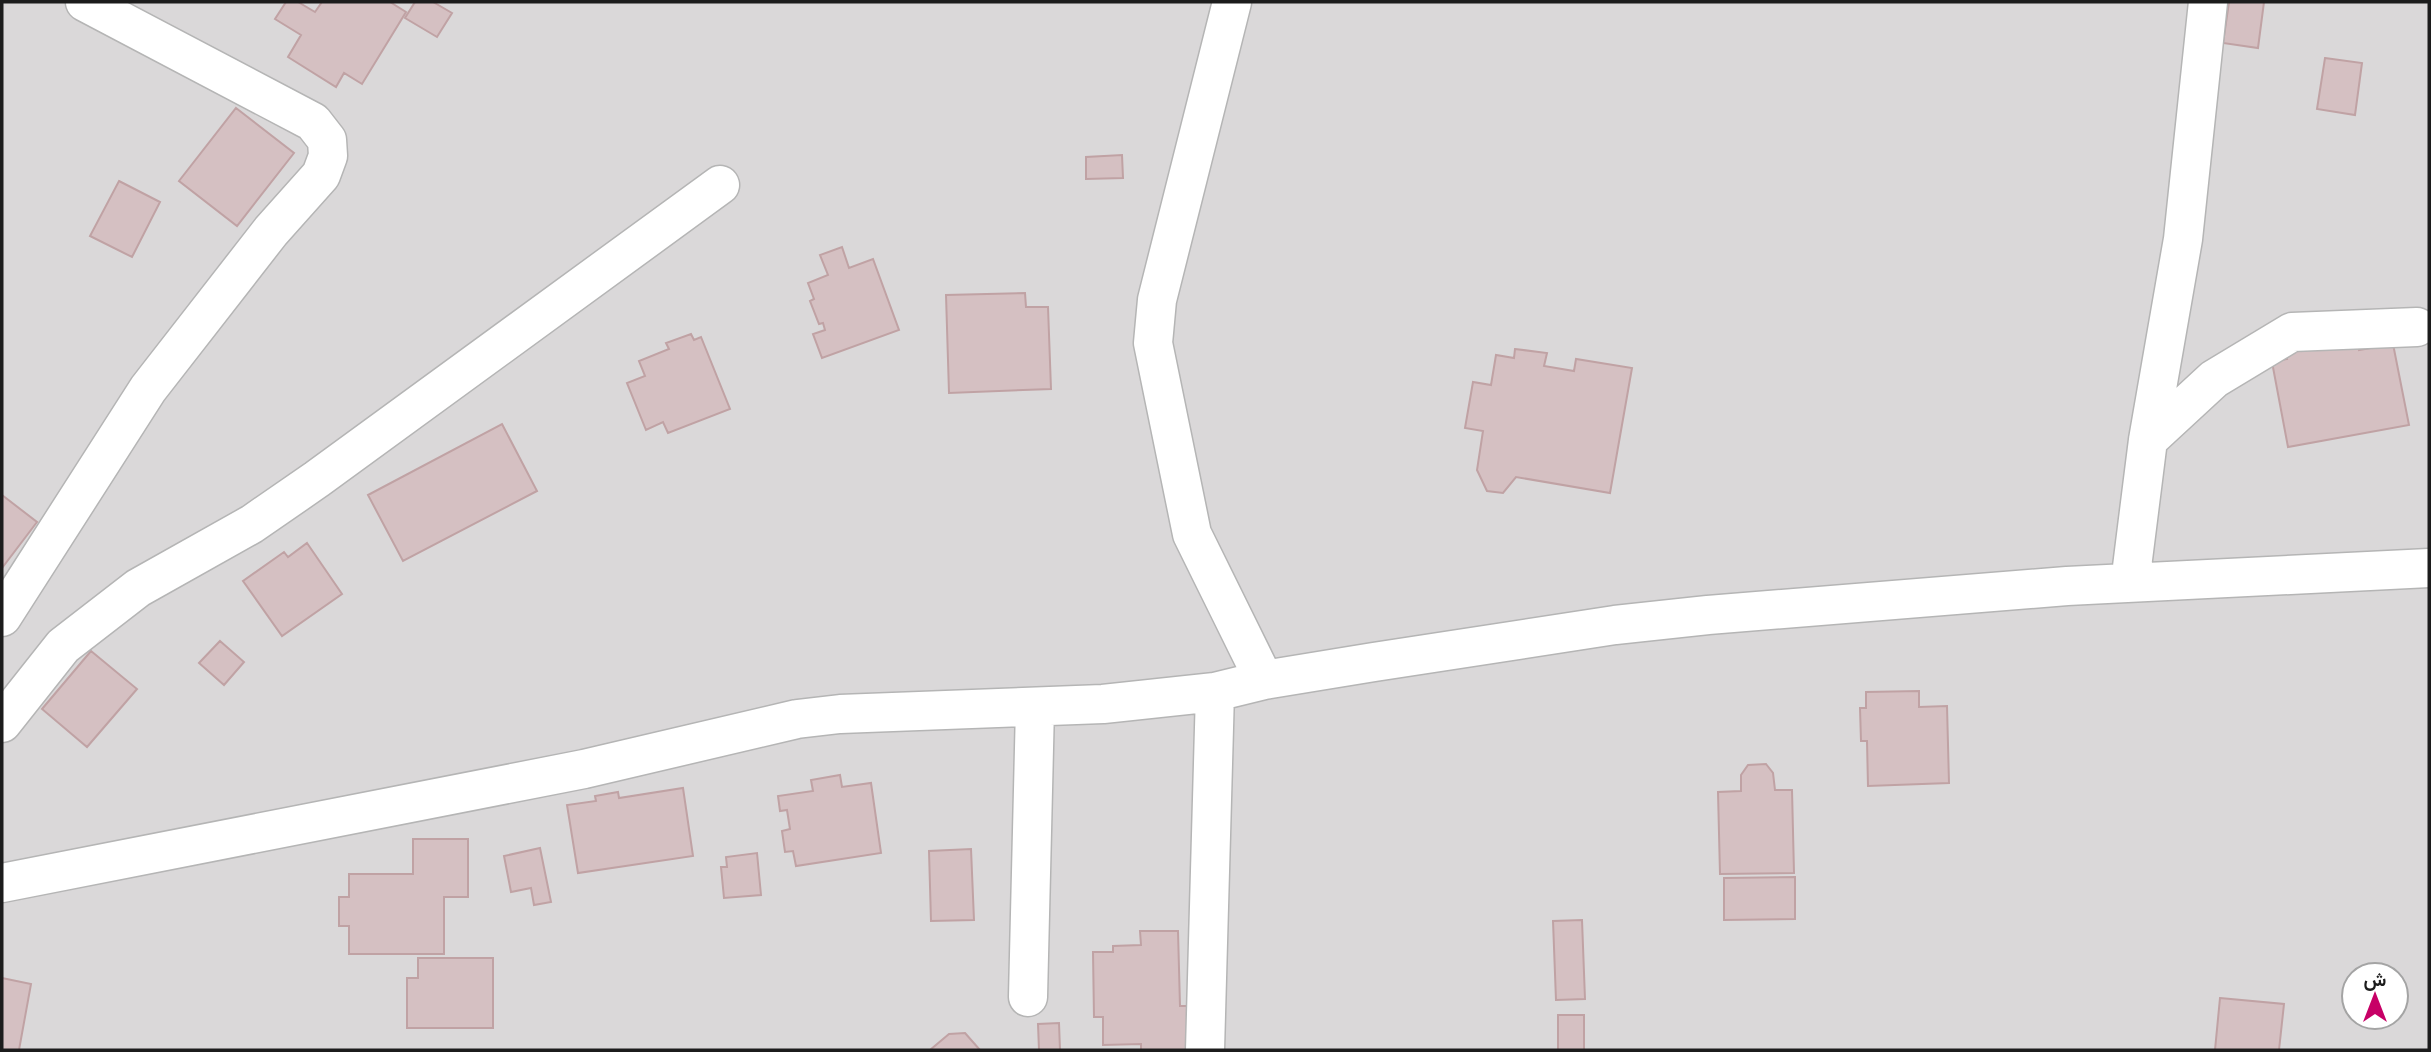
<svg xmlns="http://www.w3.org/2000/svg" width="2431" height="1052" font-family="'Asap Condensed',Vazirmatn,sans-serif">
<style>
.residential{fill:#dad8d9;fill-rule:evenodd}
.building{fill:#d5c0c2;stroke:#c0a2a4;stroke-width:2}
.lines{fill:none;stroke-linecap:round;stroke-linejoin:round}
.minor-casing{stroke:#b5b5b5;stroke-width:41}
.minor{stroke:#fff;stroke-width:38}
</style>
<rect width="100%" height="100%" fill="#eee2e0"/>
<!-- residential -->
<path class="residential" d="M2,2H2429V1050H2ZM2354,975H2396V1017H2354Z"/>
<!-- building -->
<path class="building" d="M286,2H298L315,12L322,2H390L406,12L362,84L344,73L336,87L288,57L301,35L275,19Z
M415,2H433L452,13L437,37L405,18Z
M2229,2H2264L2258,48L2223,43Z
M2325,58L2362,63L2355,115L2317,109Z
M236,108L294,153L237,226L179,181Z
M1122,155L1123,178L1086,179V157Z
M119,181L160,202L132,257L90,236Z
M842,247L849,268L873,259L899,330L822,358L813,334L825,330L823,323L819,324L810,301L814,299L808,283L828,275L820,255Z
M1025,293L1026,307H1048L1051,389L949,393L946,295Z
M691,334L694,340L701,337L730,409L668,433L663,422L646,430L627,383L645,376L639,361L669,349L666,343Z
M2284,344H2358L2359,350L2393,344L2409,425L2288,447L2272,362L2287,359Z
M1515,349L1547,353L1544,366L1574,371L1576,359L1632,368L1610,493L1516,477L1503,493L1487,491L1477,470L1483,431L1465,428L1473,382L1491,385L1496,355L1514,358Z
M502,424L537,491L403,561L368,495Z
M2,495L37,522L2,568Z
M307,543L342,594L282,636L243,581L284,552L288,557Z
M220,641L244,662L224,685L199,663Z
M91,651L137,689L87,747L42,709Z
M1919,691V707L1947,706L1949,783L1868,786L1867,741H1861L1860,708H1866V692Z
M1766,764L1773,773L1775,790H1792L1794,873L1720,874L1718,792L1741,791V775L1748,765Z
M840,775L842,787L871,783L881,853L796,866L793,851L785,852L782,831L790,829L787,810L780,811L778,796L813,791L811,780Z
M683,788L693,856L578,873L567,805L596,801L595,796L618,792L619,798Z
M413,839H468V897H444V954H349V926H339V897H349V874H413Z
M540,848L551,902L534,905L531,888L511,892L504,856Z
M971,849L974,920L931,921L929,851Z
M757,853L761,895L724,898L721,867H727L726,857Z
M1795,877V919L1724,920V878Z
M1582,920L1585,999L1556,1000L1553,921Z
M1140,931H1178L1180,1006H1189L1190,1050H1141V1044L1103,1045V1017H1094L1093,952H1113V946L1141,945Z
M418,958H493V1028H407V978H418Z
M2,978L31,984L19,1050H2Z
M2220,998L2284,1004L2279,1050H2215Z
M1558,1015H1584V1050H1558Z
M1059,1023L1060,1050H1039L1038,1024Z
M965,1033L980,1050H930L949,1034Z"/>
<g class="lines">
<!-- minor casing -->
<g class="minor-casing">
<path id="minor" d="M1232,2L1157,300L1153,343L1192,534L1264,680
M2148,440L2214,379L2292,332L2417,327
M2130,583L2148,440L2183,239L2208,2
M2,617L148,389L271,231L321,175L328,156L327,140L313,122L85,2
M2,723L63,646L138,588L252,524L317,479L720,185
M2,883L584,769L797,719L840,714L1103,704L1215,692L1264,680L1374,662L1615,625L1708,615L2067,586L2429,568
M1028,997L1035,707
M1205,1050L1215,692"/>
</g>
<!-- minor -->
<use href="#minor" class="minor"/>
</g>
<!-- border -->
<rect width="2431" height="1052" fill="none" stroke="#1c1c1c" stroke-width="7"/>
<!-- north arrow -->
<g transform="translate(2375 996)"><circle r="33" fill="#ffffff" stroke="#a4a4a4" stroke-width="2"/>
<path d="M0-5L12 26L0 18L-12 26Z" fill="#c70066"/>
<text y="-10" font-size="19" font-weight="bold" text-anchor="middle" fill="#1c1c1c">ش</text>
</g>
</svg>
